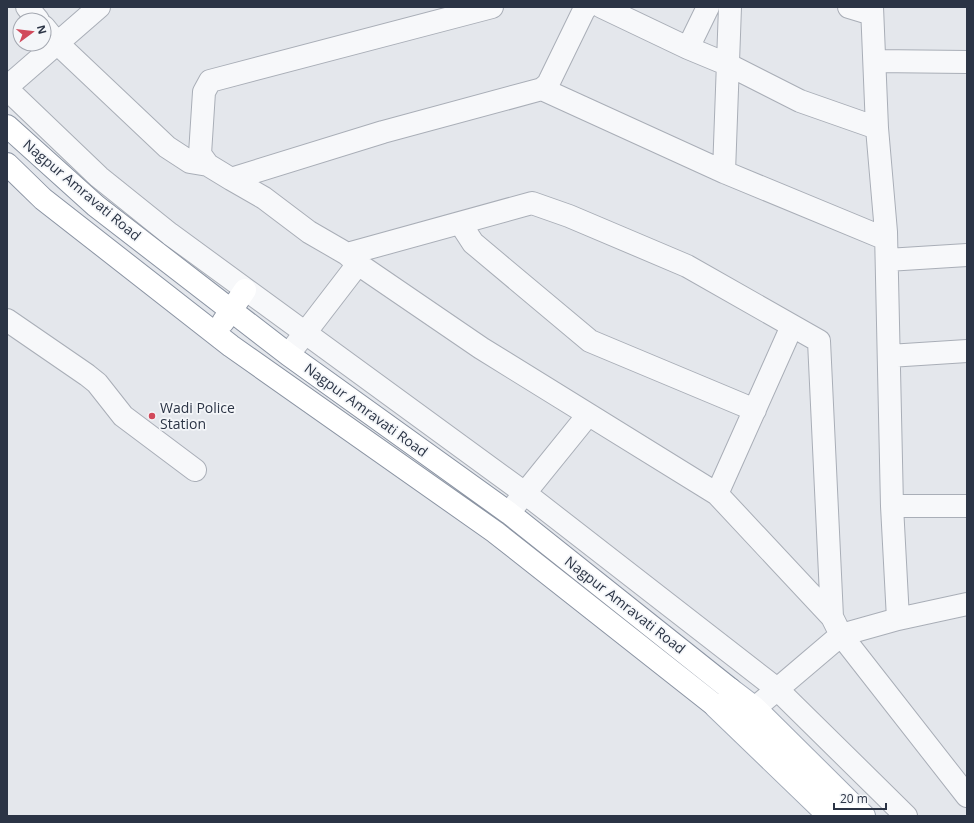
<svg xmlns="http://www.w3.org/2000/svg" width="974" height="823" font-family="'Open Sans',sans-serif">
<style>
.lines{fill:none;stroke-linecap:round;stroke-linejoin:round}
.minor-casing{stroke:#a9aeb7;stroke-width:24}
.major-casing{stroke:#a3abb8;stroke-width:24}
.highway-casing{stroke:#8b94a3;stroke-width:24}
.minor{stroke:#f7f8fa;stroke-width:22}
.major{stroke:#fff;stroke-width:22}
.highway{stroke:#fff;stroke-width:22}
.poi-dot{fill:#d1495b;stroke:#f4f6f9;stroke-width:1.5}
.labels{text-anchor:middle;stroke-width:3.5;stroke-linejoin:round;paint-order:stroke}
.street-label{font-size:14px;fill:#2b3445;stroke:#f4f6f9}
.poi-label{font-size:14px;fill:#2b3445;stroke:#f4f6f9;text-anchor:start}
</style>
<rect width="100%" height="100%" fill="#e4e7ec"/>
<g class="lines">
<!-- minor casing -->
<g class="minor-casing">
<path id="minor" d="M27,7L38,20
M602,7L688,48L729,65L800,101L877,128
M849,7L872,14
M872,7L877,128L886,232L892,506L898,619
M44,27L57,43L167,147L190,162L208,165L231,179L383,132L542,89L548,84L584,10L587,7
M688,48L708,7
M875,61L967,62
M7,87L99,7
M7,89L99,177L170,234L526,494L777,689L906,816
M542,89L724,172L886,239
M208,165L200,154L204,92L210,81L492,7
M724,172L730,7
M231,179L264,198L309,232L347,254L358,264L481,348L717,494
M460,223L473,243L590,341L755,410
M347,254L532,203L569,216L687,266L819,341L832,617
M887,260L967,255
M7,320L87,375L97,383L123,416L195,470
M792,326L717,494L832,617L841,635L967,796
M295,346L358,264
M889,356L967,351
M516,504L588,415
M892,506H967
M755,708L841,635L898,619L967,604"/>
</g>
<!-- major casing -->
<g class="major-casing">
<path id="major" d="M730,689L755,708L864,816
M715,706L829,816"/>
</g>
<!-- highway casing -->
<g class="highway-casing">
<path id="highway" d="M7,126L96,206L289,355L509,513L730,689L748,719L820,787L846,816
M7,164L43,199L231,346L495,532L712,703L748,719
M223,322L245,290"/>
</g>
<!-- minor -->
<use href="#minor" class="minor"/>
<!-- major -->
<use href="#major" class="major"/>
<!-- highway -->
<use href="#highway" class="highway"/>
</g>
<!-- markers -->
<circle class="poi-dot" cx="152" cy="416" r="4"/>
<g class="labels">
<!-- street labels -->
<g class="street-label">
<text transform="translate(82 190) rotate(40)" y="5">Nagpur Amravati Road</text>
<text transform="translate(366 410) rotate(36)" y="5">Nagpur Amravati Road</text>
<text transform="translate(625 605) rotate(38)" y="5">Nagpur Amravati Road</text>
</g>
<!-- poi labels -->
<g class="poi-label">
<text x="160" y="413">Wadi Police<tspan x="160" dy="16">Station</tspan></text>
</g>
</g>
<!-- border -->
<rect width="974" height="823" fill="none" stroke="#2b3445" stroke-width="16"/>
<!-- north arrow -->
<g transform="translate(32 32) rotate(75)"><circle r="19" fill="#f4f6f9" stroke="#a4a8b1"/>
<path d="M0-3L7 15L0 10L-7 15Z" fill="#d1495b"/>
<text y="-6" font-size="11" font-weight="bold" text-anchor="middle" fill="#2b3445">N</text>
</g>
<!-- scale -->
<path d="M834 803v6h52v-6" fill="none" stroke="#2b3445" stroke-width="2"/>
<text x="840" y="803" font-size="12" fill="#2b3445" stroke="#f4f6f9" stroke-width="3" paint-order="stroke">20 m</text>
</svg>
